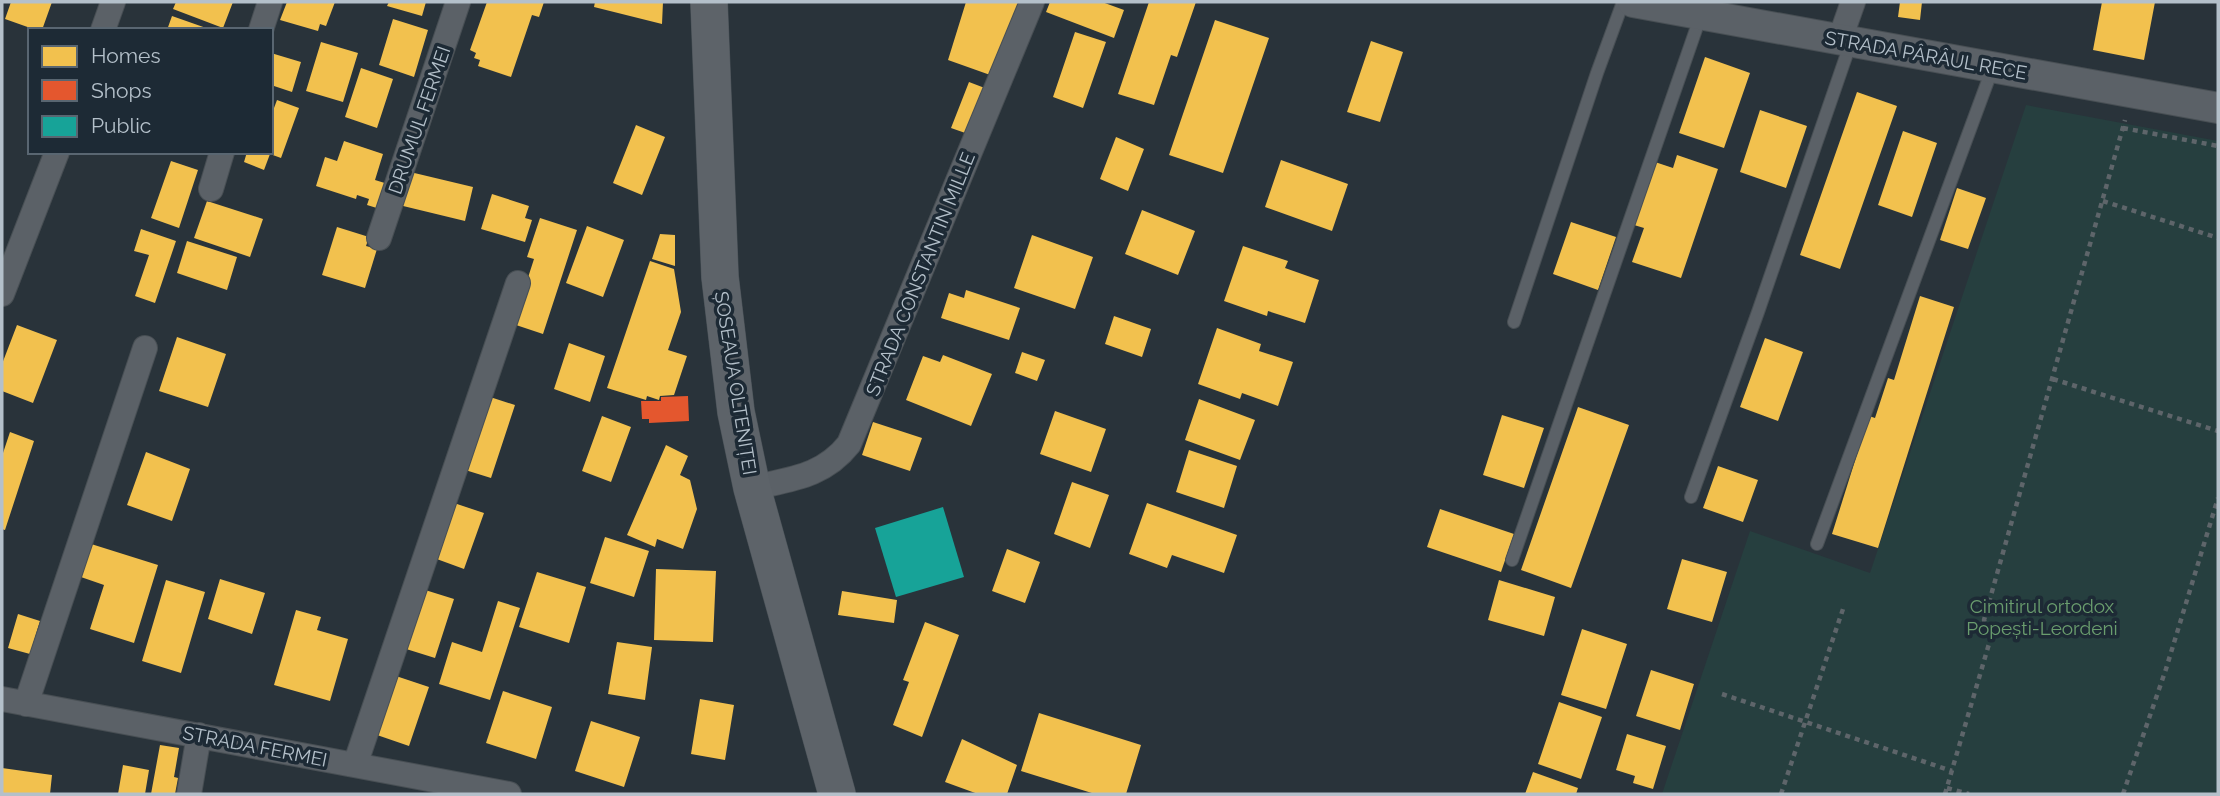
<svg xmlns="http://www.w3.org/2000/svg" width="2220" height="796" font-family="Raleway,sans-serif">
<style>
.green{fill:#263f3f}
.homes{fill:#f2c14e}
.shops{fill:#e4572e}
.public{fill:#17a398}
.lines{fill:none;stroke-linecap:round;stroke-linejoin:round}
.service-casing{stroke:#484f54;stroke-width:14}
.minor-casing{stroke:#484f54;stroke-width:26}
.tertiary-casing{stroke:#484f54;stroke-width:32}
.primary-casing{stroke:#485056;stroke-width:38}
.path{stroke:#5e656a;stroke-width:4.5;stroke-dasharray:5 5;stroke-linecap:butt}
.service{stroke:#5b6167;stroke-width:12}
.minor{stroke:#5b6167;stroke-width:24}
.tertiary{stroke:#5b6167;stroke-width:30}
.primary{stroke:#5d6369;stroke-width:37}
.labels{text-anchor:middle;stroke-width:7;stroke-linejoin:round;paint-order:stroke}
.street-label{font-size:19px;fill:#b4c0ca;stroke:#1d2a35}
.park-label{font-size:19px;fill:#6a9d6e;stroke:#1d2a35}
</style>
<rect width="100%" height="100%" fill="#29333a"/>
<!-- green -->
<path class="green" d="M2026,105L2218,141V794H1662L1750,531L1870,573Z"/>
<!-- homes -->
<path class="homes" d="M11,2H52L42,30H36L5,19Z
M176,2H233L223,28L173,9Z
M287,2H335L326,26L320,24L318,31L280,20Z
M389,2H426L422,16L387,6Z
M487,2H544L539,17L532,15L511,77L478,66L480,60L474,58L476,53L470,50Z
M595,2H663L662,24L594,7Z
M966,2H1023L993,76L948,60Z
M1050,2H1102L1124,10L1114,38L1046,12Z
M1149,2H1196L1177,57L1171,55L1154,105L1118,94Z
M1900,2H1922L1920,20L1898,17Z
M2102,2H2155L2144,60L2093,50Z
M172,16L209,29V30H167Z
M393,19L428,30L414,77L379,65Z
M1215,20L1269,38L1223,173L1169,155Z
M1075,32L1106,42L1083,108L1053,97Z
M1371,41L1403,52L1380,122L1347,112Z
M321,42L358,53L343,102L306,91Z
M271,53L301,62L292,92L271,85Z
M1705,57L1750,73L1724,148L1679,133Z
M361,68L393,79L377,128L345,117Z
M969,82L990,90L971,135L951,128Z
M1857,92L1897,106L1840,269L1800,255Z
M277,100L299,108L281,158L270,154L264,170L244,162L247,152H271V116Z
M1760,110L1807,126L1786,188L1740,172Z
M636,125L665,137L642,195L613,183Z
M1903,131L1937,143L1912,217L1878,205Z
M1116,137L1144,149L1128,191L1100,179Z
M344,141L383,154L375,180L388,184L380,209L367,205L369,199L357,195L356,199L316,186L325,157L337,161Z
M1677,155L1718,169L1681,278L1632,262L1644,228L1634,225L1655,162L1673,168Z
M1281,160L1348,184L1332,231L1265,207Z
M171,161L198,170L179,228L151,218Z
M406,171L473,187L465,221L399,205Z
M1957,188L1986,198L1968,249L1940,240Z
M492,194L529,206L525,218L532,220L525,242L481,229Z
M207,201L263,219L250,257L194,238Z
M1142,210L1195,231L1178,275L1125,254Z
M540,218L577,230L543,334L513,324L534,259L527,257Z
M1571,222L1616,237L1598,290L1553,274Z
M587,226L624,240L603,297L566,283Z
M337,227L369,237L366,246L377,249L365,288L322,275Z
M141,229L176,241L155,303L135,296L149,255L134,251Z
M660,234L675,235V266L652,259Z
M1032,235L1093,257L1075,309L1014,288Z
M187,241L237,257L227,290L177,273Z
M1243,246L1288,261L1285,268L1319,280L1305,323L1268,311L1267,316L1224,301Z
M650,261L674,269L681,312L668,350L687,356L674,395L660,396L659,400L647,396L646,400L607,388Z
M966,290L1020,308L1009,340L941,318L949,293L964,298Z
M1920,296L1954,307L1878,548L1832,534L1869,416L1875,418L1888,378L1894,380Z
M1114,316L1151,329L1142,357L1105,344Z
M17,325L57,340L33,403L2,391V364Z
M1217,328L1261,344L1259,351L1293,362L1278,406L1242,393L1240,399L1198,384Z
M177,337L226,354L208,407L159,391Z
M1765,338L1803,352L1778,421L1740,407Z
M569,343L605,356L590,402L554,389Z
M1022,352L1045,360L1037,381L1015,373Z
M943,355L992,374L971,426L906,400L923,356L940,362Z
M487,396L515,405L491,478L462,469Z
M1199,399L1255,420L1240,460L1185,440Z
M1578,407L1629,425L1571,588L1521,570Z
M1055,411L1106,429L1091,472L1040,454Z
M1502,415L1544,428L1524,488L1483,475Z
M602,416L631,427L611,482L582,471Z
M873,422L922,438L910,471L862,455Z
M10,432L34,441L5,530L2,529V456Z
M666,445L688,456L680,475L690,480L697,509L683,549L657,539L655,547L627,535Z
M1189,450L1237,466L1224,508L1176,492Z
M146,452L190,469L172,521L127,505Z
M1718,466L1758,480L1743,522L1703,508Z
M1072,482L1109,495L1090,548L1054,534Z
M454,503L484,513L464,569L434,558Z
M1147,503L1237,535L1224,573L1172,555L1167,568L1129,554Z
M1440,509L1514,534L1501,572L1427,547Z
M605,537L649,551L634,597L590,583Z
M88,543L158,565L134,643L90,629L104,585L78,576Z
M1007,549L1040,562L1025,603L992,591Z
M1682,559L1727,572L1712,622L1667,609Z
M656,569L716,571L713,642L654,640Z
M537,572L586,587L569,643L519,627Z
M220,579L265,593L252,634L208,619Z
M166,580L205,592L181,673L142,661Z
M1499,580L1555,597L1544,636L1488,620Z
M422,589L454,599L435,658L403,648Z
M842,591L897,600L894,623L838,615Z
M498,601L520,608L490,700L439,684L452,642L482,652Z
M296,610L321,617L317,630L348,639L330,701L274,685Z
M18,614L40,621L30,654L8,648Z
M925,622L959,635L922,737L893,725L909,682L903,680Z
M1582,629L1627,644L1606,709L1561,695Z
M617,642L652,647L645,700L608,694Z
M1651,670L1694,684L1680,730L1636,716Z
M396,676L429,687L409,746L377,735Z
M503,691L552,707L536,759L486,743Z
M700,699L734,705L725,760L691,754Z
M1559,702L1602,717L1581,779L1538,764Z
M1039,713L1141,745L1126,794H1095L1021,771Z
M591,721L640,737L624,787L575,771Z
M1627,734L1666,746L1653,789L1633,783L1635,776L1616,770Z
M962,739L1017,765L1007,794H978L945,782Z
M160,745L179,748L174,777L178,778L175,794H151Z
M123,765L149,770L145,794H118Z
M2,768L52,775L50,794H2Z
M1533,772L1578,788L1576,794H1525Z"/>
<!-- shops -->
<path class="shops" d="M688,396L689,421L649,423V419H642L641,401H661V397Z"/>
<!-- public -->
<path class="public" d="M943,507L964,577L896,597L875,528Z"/>
<g class="lines">
<!-- service casing -->
<g class="service-casing">
<path id="service" d="M1514,322L1597,73L1623,2
M1691,497L1758,312L1851,42
M1817,544L1993,67
M1512,560L1701,15"/>
</g>
<!-- minor casing -->
<g class="minor-casing">
<path id="minor" d="M103,30L113,2
M261,30L270,2
M1840,39L1853,2
M211,189L222,152
M379,238L458,2
M2,294L57,152
M752,488C790,479 823,477 849,444L1032,2
M2,699L509,794
M26,704L145,348
M355,765L518,283
M189,794L199,735"/>
</g>
<!-- tertiary casing -->
<g class="tertiary-casing">
<path id="tertiary" d="M1633,2L2218,108"/>
</g>
<!-- primary casing -->
<g class="primary-casing">
<path id="primary" d="M709,2L720,277L736,412L752,488L837,794"/>
</g>
<!-- path -->
<path class="path" d="M2123,128L2218,146
M2103,201L2218,238
M2053,379L2218,431
M1722,694L1952,771
M1947,788L1969,794
M1781,794L1844,606
M1945,794L1991,637L1984,620L2125,120
M2123,794L2166,669L2218,498"/>
<!-- service -->
<use href="#service" class="service"/>
<!-- minor -->
<use href="#minor" class="minor"/>
<!-- tertiary -->
<use href="#tertiary" class="tertiary"/>
<!-- primary -->
<use href="#primary" class="primary"/>
</g>
<g class="labels">
<!-- street labels -->
<g class="street-label">
<text transform="translate(1926 55) rotate(10)" y="7">STRADA PÂRÂUL RECE</text>
<text transform="translate(419 120) rotate(-71)" y="7">DRUMUL FERMEI</text>
<text transform="translate(920 274) rotate(-68)" y="7">STRADA CONSTANTIN MILLE</text>
<text transform="translate(736 383) rotate(81)" y="7">ȘOSEAUA OLTENIȚEI</text>
<text transform="translate(255 746) rotate(11)" y="7">STRADA FERMEI</text>
</g>
<!-- park labels -->
<g class="park-label">
<text x="2042" y="613">Cimitirul ortodox<tspan x="2042" dy="22">Popești-Leordeni</tspan></text>
</g>
</g>
<!-- border -->
<rect width="2220" height="796" fill="none" stroke="#b4c0ca" stroke-width="7"/>
<!-- legend -->
<rect x="28" y="28" width="245" height="126" fill="#1d2a35" stroke="#596671" stroke-width="2"/>
<rect x="42" y="46" width="35" height="21" fill="#f2c14e" stroke="#596671" stroke-width="2"/>
<text x="91" y="63" font-size="21" fill="#b4c0ca">Homes</text>
<rect x="42" y="80" width="35" height="21" fill="#e4572e" stroke="#596671" stroke-width="2"/>
<text x="91" y="98" font-size="21" fill="#b4c0ca">Shops</text>
<rect x="42" y="116" width="35" height="21" fill="#17a398" stroke="#596671" stroke-width="2"/>
<text x="91" y="133" font-size="21" fill="#b4c0ca">Public</text>
</svg>
